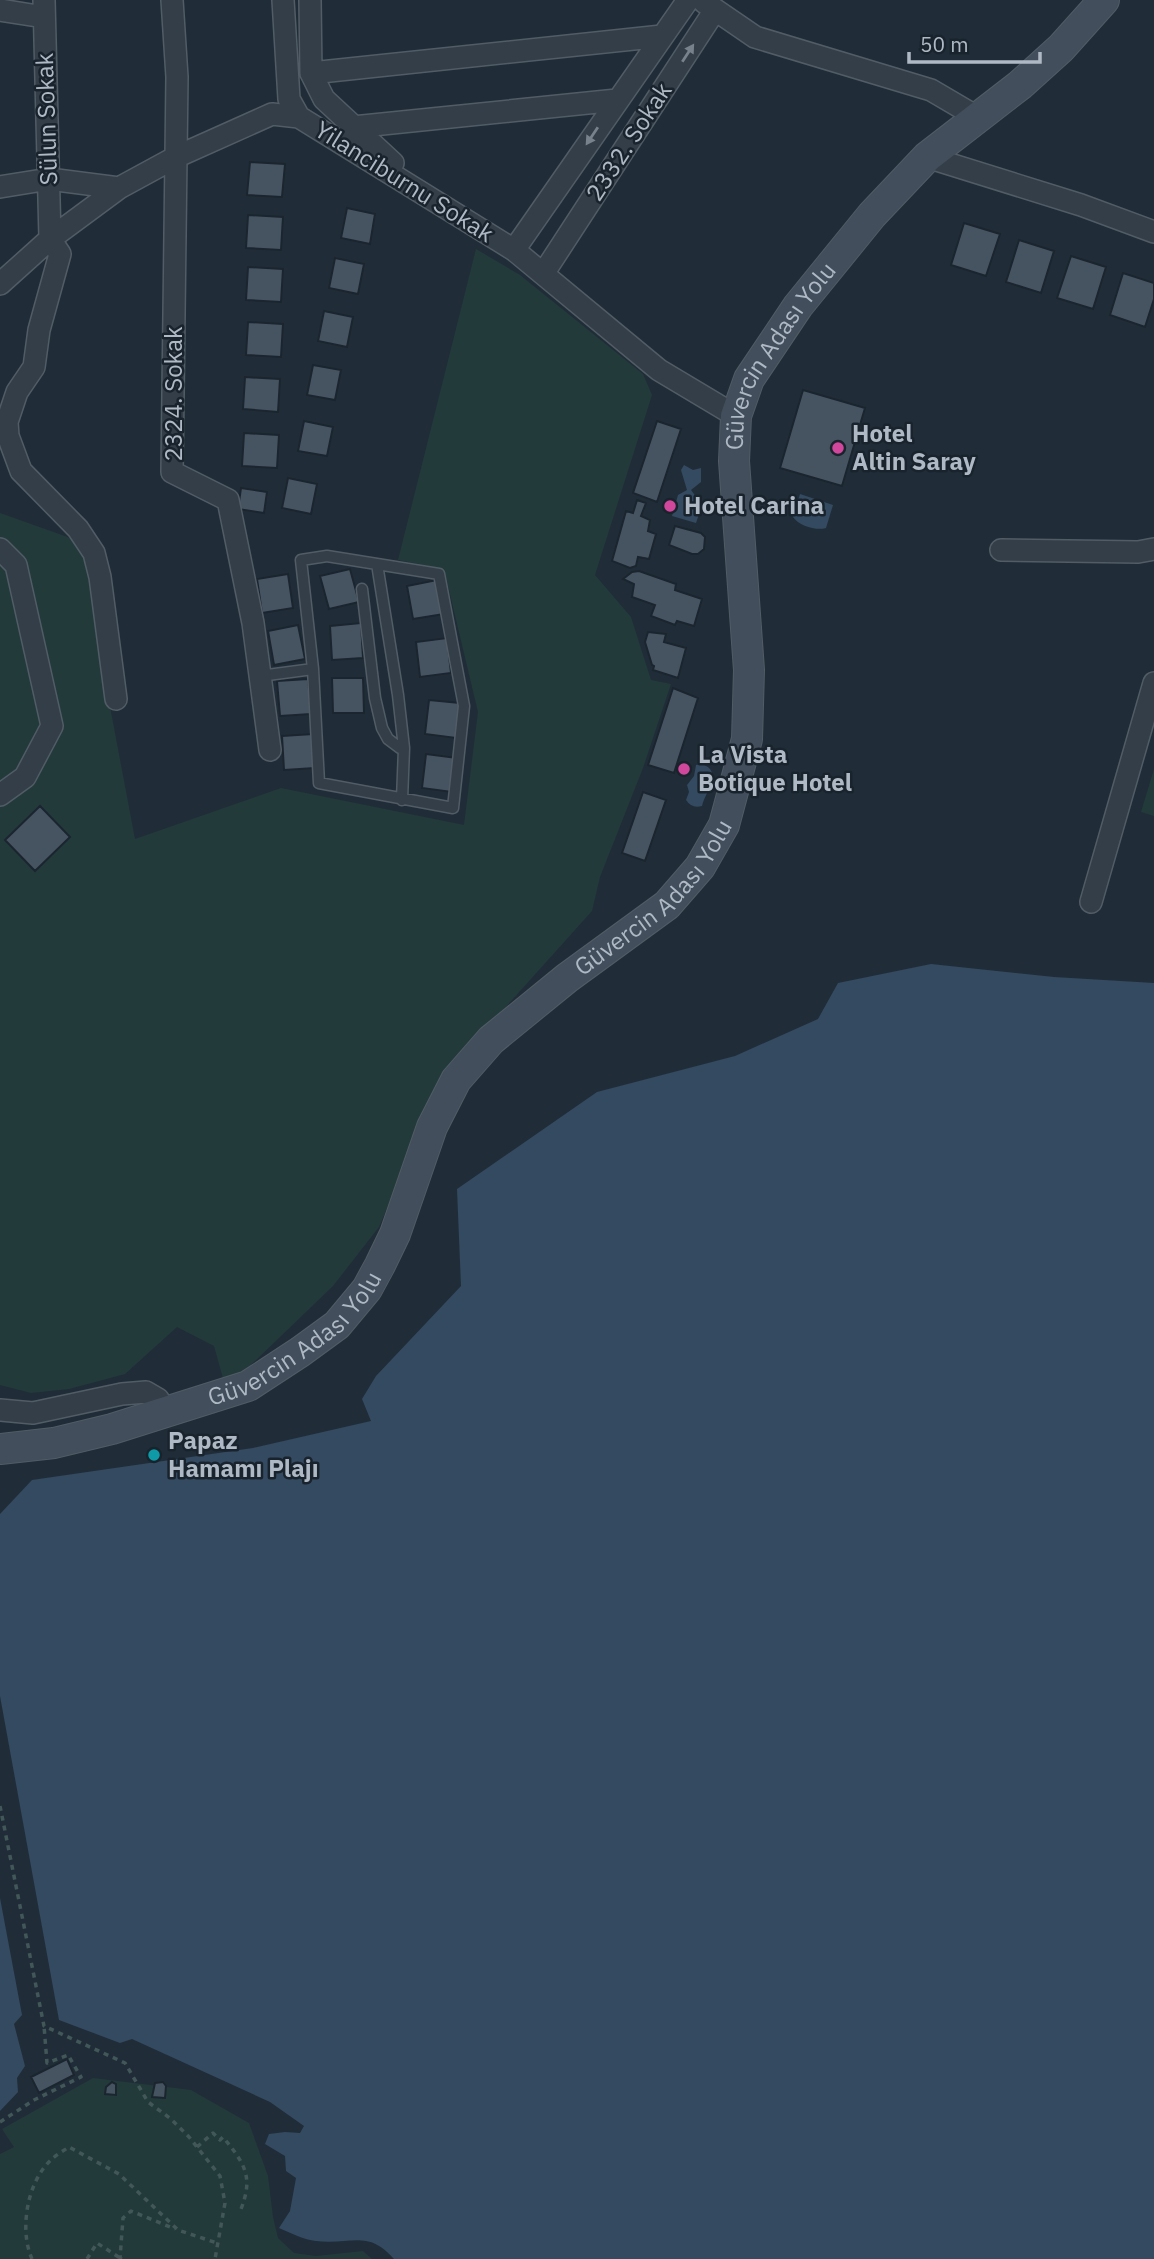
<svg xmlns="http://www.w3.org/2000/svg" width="1154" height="2259" font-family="'IBM Plex Sans',sans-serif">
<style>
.green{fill:#233a3a}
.water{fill:#344a60}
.building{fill:#465462;stroke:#1b252f;stroke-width:2}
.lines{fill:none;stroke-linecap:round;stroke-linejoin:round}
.service-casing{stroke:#515c66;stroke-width:13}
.minor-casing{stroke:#515c66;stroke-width:24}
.secondary-casing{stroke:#515c66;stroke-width:32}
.path{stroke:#425758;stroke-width:3.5;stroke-dasharray:5 5;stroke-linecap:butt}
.service{stroke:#343e48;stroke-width:10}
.minor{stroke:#343e48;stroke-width:21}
.secondary{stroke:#424e5b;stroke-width:30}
.oneway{fill:#77828d}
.hotel-dot{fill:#d1479c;stroke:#19232d;stroke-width:2.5}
.culture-dot{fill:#0f9aa8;stroke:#19232d;stroke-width:2.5}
.labels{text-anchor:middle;stroke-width:5;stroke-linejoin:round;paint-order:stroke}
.street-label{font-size:24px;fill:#aeb9c5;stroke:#19232d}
.poi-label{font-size:24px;font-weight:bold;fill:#aeb9c5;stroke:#19232d;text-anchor:start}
</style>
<rect width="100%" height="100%" fill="#202d38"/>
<!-- green -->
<path class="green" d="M476,249L520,275L643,374L652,395L595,575L631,617L651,680L671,684L643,768L600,877L592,911L443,1077L379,1227L333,1286L226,1389L214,1346L177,1327L125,1374L69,1389L31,1393L0,1385V513L90,545L101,659L135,839L281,788L464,825L478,712L444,569L398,560Z
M1154,769V816L1141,812Z
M93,2078L191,2090L249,2123L268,2176L273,2217L278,2238L294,2253L316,2256L363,2251L372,2259H0V2154L14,2147L2,2129Z"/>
<!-- water -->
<path class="water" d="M684,465L693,470L701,468V482L691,490L702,505L696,523L672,516L678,495L687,490L681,470Z
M800,494L833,505L826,528C817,531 799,526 793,517Z
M702,764C724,772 705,792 702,806C695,808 690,806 686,800L689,792L687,785L694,776L696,765Z
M931,964L1054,977L1154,983V2259H394C368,2229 351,2245 316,2241C304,2240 291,2233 279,2228L290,2211L296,2178L286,2171L285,2156L265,2144L269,2134L285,2132L300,2133L304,2126L270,2102L132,2039L120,2043L59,2020L0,1696V1514L32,1480L253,1448L371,1421L362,1399L376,1376L461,1286L457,1189L597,1092L735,1056L818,1019L838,983Z
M0,1898L22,2015L14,2024L25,2066L17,2078L18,2092L0,2111Z"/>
<!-- building -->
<path class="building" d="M250,162L285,164L282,197L247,195Z
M347,208L375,214L370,244L341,238Z
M248,215L283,217L281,250L246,248Z
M964,223L1000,234L986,276L951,265Z
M1019,240L1054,251L1041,293L1006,282Z
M1071,256L1106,267L1093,309L1057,298Z
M335,258L364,264L358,294L329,288Z
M248,267L283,269L281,302L246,300Z
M1123,273L1154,283V299L1145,327L1110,315Z
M324,311L353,317L347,347L318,341Z
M248,322L283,324L281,357L246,355Z
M313,365L341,370L335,400L307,395Z
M245,377L280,379L278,412L243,409Z
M803,390L865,408L842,486L780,468Z
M304,421L333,427L327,456L298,451Z
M657,421L681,429L657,502L633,493Z
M244,433L279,435L277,468L242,466Z
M288,478L317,484L311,514L282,508Z
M241,488L267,492L264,513L238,509Z
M637,500L646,503L641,516L650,520L648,531L656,534L649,559L638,557L636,566L630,568L612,561L626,511L633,513Z
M675,526L701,533L705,537L704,549L698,554H692L669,545Z
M350,569L359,602L329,609L320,576Z
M639,571L676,584L675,590L702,599L694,626L677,621L675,625L651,616L655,605L632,597L634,584L623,579L632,572Z
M288,574L293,608L262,613L257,579Z
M437,580L444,614L413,619L407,586Z
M361,623L363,658L332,660L330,626Z
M298,625L305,659L274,665L268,631Z
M648,632L666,634L664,642L686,648L678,678L653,670L654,666L652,665L645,642Z
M447,638L451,673L420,677L416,642Z
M332,678H363L364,713H333Z
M308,679L311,714L280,716L277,681Z
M673,688L698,698L674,773L648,765Z
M429,700L460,703L456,738L425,734Z
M313,734L315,768L284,770L282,736Z
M426,754L457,758L452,792L422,788Z
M643,792L666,800L645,861L622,853Z
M40,806L70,837L35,871L5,840Z
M67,2059L74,2075L39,2093L31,2077Z
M112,2082L116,2084V2095L105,2094L106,2087Z
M163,2082L166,2086L165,2098L152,2097L155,2083Z"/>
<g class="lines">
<!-- service casing -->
<g class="service-casing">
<path id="service" d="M377,564L398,695L404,748L402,800
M362,589L375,698L382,728L388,739L400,748H404
M260,676L313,669L319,783L453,808L464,706L439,574L327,556L301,560L313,669"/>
</g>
<!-- minor casing -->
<g class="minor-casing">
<path id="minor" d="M44,0L50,239
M172,0L177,77L172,472L228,500L253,623L270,750
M283,0L289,99L299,117
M310,0L311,73L324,99L393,163
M704,2L755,37L931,90L977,117
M0,10L44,17
M311,73L662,36
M353,127L617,100
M927,157L1081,205L1154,232
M0,187L49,179L119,188
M50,239L60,254L39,330L34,367L17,392L7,422L8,436L21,471L78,529L94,553L100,577L116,699
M514,250L688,0
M543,274L715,10
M0,284L50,239L119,188L176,157L272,114L299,117L514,250L659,370L736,416
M0,549L16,565L52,726L25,777L0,795
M1001,550L1138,552L1154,549
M1091,902L1154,683
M0,1410L33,1413L122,1394L146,1392L158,1399L166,1412"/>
</g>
<!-- secondary casing -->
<g class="secondary-casing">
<g id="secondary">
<path id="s1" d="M0,1449L54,1443L112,1429L248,1386L300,1352L337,1325L367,1289L380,1265L395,1234L432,1127L456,1080L491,1040L567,978L667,905L700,867L724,825L747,739L749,670L734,461L736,416L749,379L798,306L872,215L927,157L1020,85L1061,48L1104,0"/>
</g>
</g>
<!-- path -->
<path class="path" d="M0,1806L44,2026L125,2063L148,2102L171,2119L189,2137L220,2176L225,2203L215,2259
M0,2122L34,2100L81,2077L68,2055L47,2063L44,2026
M197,2147L213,2133L220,2140L223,2137C244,2163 254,2176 241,2209
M32,2259C19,2230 27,2182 51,2160C56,2155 63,2151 69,2147L119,2174L178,2230L217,2243
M87,2259L97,2243L120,2258
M122,2259L120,2258L123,2218L131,2211L175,2229"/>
<!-- service -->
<use href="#service" class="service"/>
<!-- minor -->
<use href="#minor" class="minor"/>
<!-- secondary -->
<use href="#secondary" class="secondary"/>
</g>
<!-- one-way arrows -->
<defs><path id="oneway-solid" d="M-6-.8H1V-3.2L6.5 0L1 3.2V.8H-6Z" transform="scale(1.75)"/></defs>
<g class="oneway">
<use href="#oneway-solid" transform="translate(688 53) rotate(-57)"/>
<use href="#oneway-solid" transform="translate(592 136) rotate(124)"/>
</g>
<!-- markers -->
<g class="hotel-dot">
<circle cx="838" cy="448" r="7"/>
<circle cx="670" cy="506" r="7"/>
<circle cx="684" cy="769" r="7"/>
</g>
<circle class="culture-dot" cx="154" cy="1455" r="7"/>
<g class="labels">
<!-- street labels -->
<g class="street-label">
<text transform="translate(47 119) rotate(-92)" y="8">Sülun Sokak</text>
<text transform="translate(629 142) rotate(-57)" y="8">2332. Sokak</text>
<text transform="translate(404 182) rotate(32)" y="8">Yilanciburnu Sokak</text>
<text dy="8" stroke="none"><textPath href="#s1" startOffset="1498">Güvercin Adası Yolu</textPath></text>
<text transform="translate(174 394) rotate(-90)" y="8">2324. Sokak</text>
<text dy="8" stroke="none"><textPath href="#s1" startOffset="910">Güvercin Adası Yolu</textPath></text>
<text dy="8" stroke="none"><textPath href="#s1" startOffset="322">Güvercin Adası Yolu</textPath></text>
</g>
<!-- poi labels -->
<g class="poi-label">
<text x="852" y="442">Hotel<tspan x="852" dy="28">Altin Saray</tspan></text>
<text x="684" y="514">Hotel Carina</text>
<text x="698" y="763">La Vista<tspan x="698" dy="28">Botique Hotel</tspan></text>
<text x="168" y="1449">Papaz<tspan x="168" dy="28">Hamamı Plajı</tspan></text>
</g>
</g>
<!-- scale -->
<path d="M909 52v10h131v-10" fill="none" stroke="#aeb9c5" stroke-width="3.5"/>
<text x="920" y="52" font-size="21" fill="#aeb9c5" stroke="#19232d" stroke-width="5" paint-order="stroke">50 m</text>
</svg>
